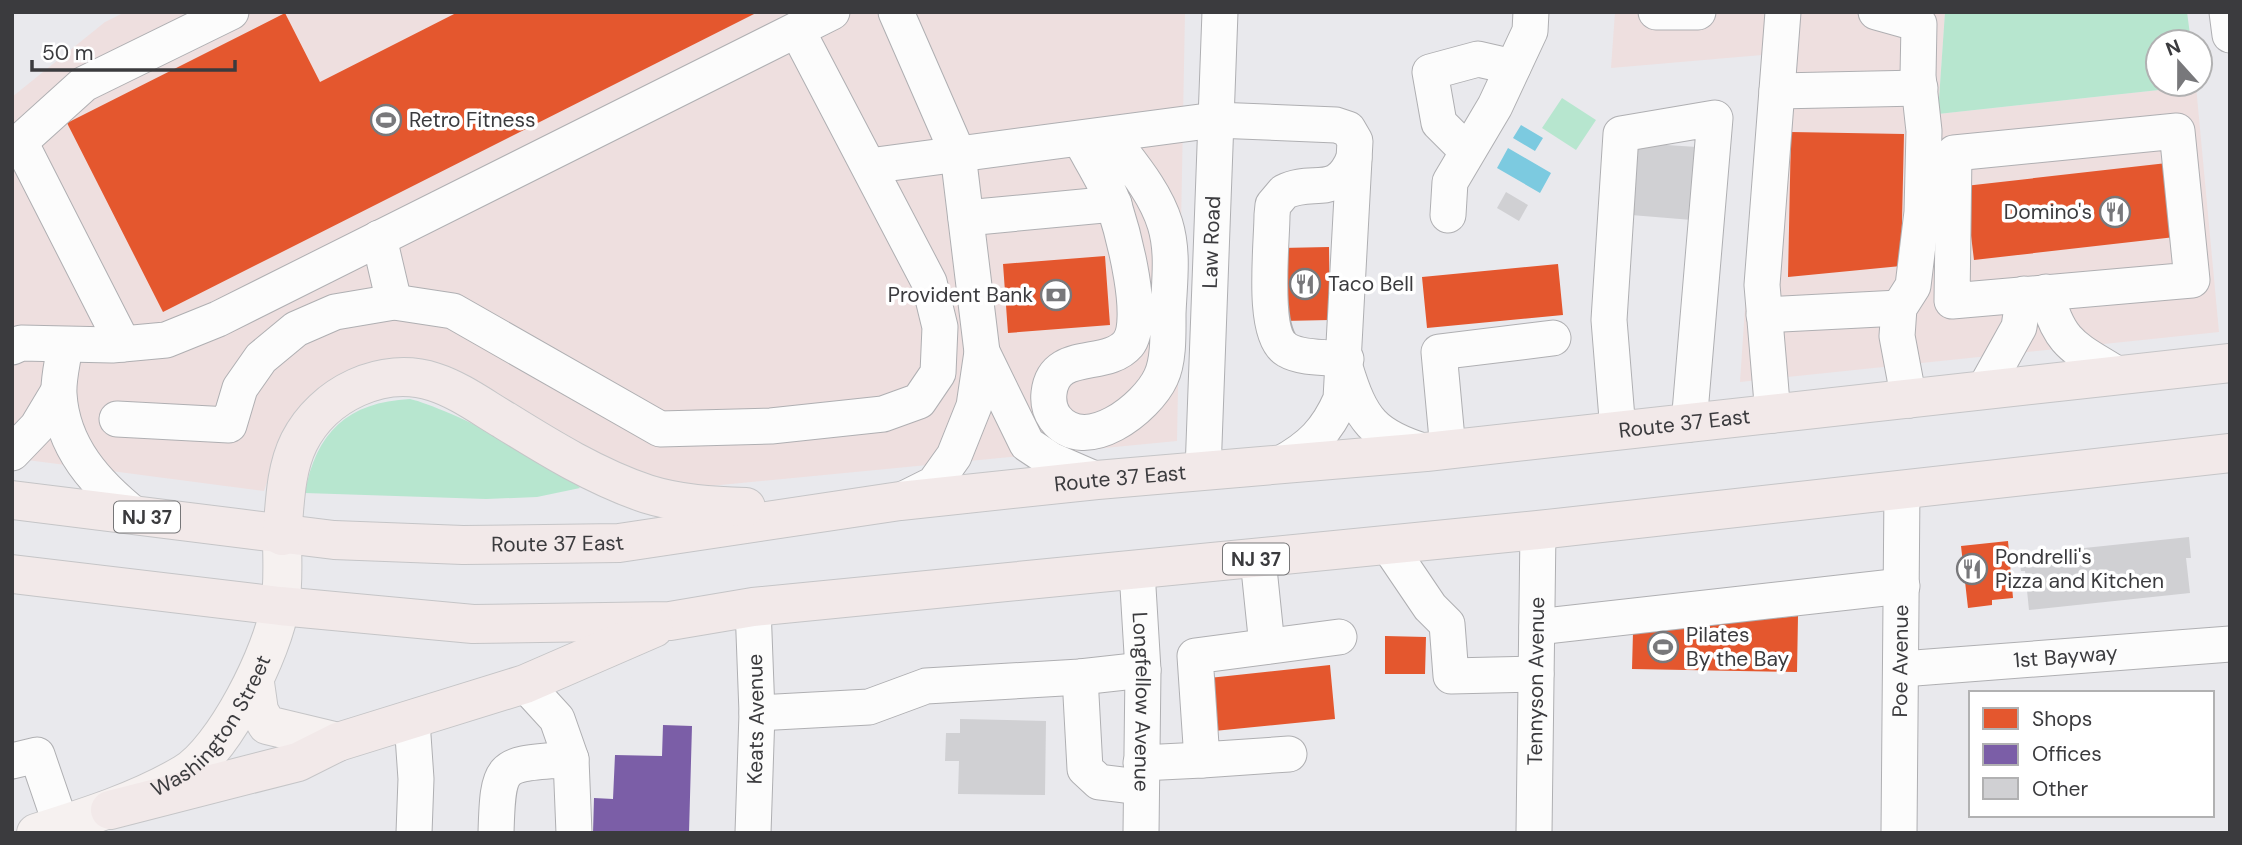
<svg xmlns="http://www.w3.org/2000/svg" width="2242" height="845" font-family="'DM Sans',sans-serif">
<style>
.commercial{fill:#eedfdf}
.green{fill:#b7e6cf}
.water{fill:#7ccae0}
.shops{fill:#e4572e}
.offices{fill:#7b5ea7}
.building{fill:#d0d0d3}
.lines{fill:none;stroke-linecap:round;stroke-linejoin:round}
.minor-casing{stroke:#afafb2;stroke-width:37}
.major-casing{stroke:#c5c5c7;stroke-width:40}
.highway-casing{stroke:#c5c5c7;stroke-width:40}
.minor{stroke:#fcfcfc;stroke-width:35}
.major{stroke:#f6f1f0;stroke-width:38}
.highway{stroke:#f2e9e9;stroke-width:38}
.labels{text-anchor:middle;stroke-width:7;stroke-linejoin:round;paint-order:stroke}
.shield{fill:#fff;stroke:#767678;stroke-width:2}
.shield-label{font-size:19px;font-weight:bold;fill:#3b3b3e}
.poi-label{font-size:21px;fill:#3b3b3e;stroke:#fff;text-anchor:start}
.street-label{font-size:21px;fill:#3b3b3e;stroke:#fff}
</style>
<rect width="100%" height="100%" fill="#e9e9ed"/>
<!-- commercial -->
<path class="commercial" d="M125,12H1185L1177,441L700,487L622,471L451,369L283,435L264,491L12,458V97L105,22Z
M1615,12H1945L1938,114L2196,86L2219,332L1740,382L1762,55L1611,68Z"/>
<!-- green -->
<path class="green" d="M1945,12H2187L2191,42H2158V84L2196,86L1938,114Z
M1562,98L1596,120L1576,150L1542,128Z
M410,399C442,406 562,464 580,488L537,497L486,499L305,493C316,432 348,402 410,399Z"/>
<!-- water -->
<path class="water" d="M1521,125L1543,138L1535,151L1513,138Z
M1508,148L1551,173L1540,193L1497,168Z"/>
<!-- shops -->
<path class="shops" d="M458,12H758L163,312L67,123L285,13L320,82Z
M1791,132L1904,134L1901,266L1788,277Z
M2167,163L2175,237L1974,260L1965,186Z
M1329,247L1330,320L1282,321L1281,248Z
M1105,256L1110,325L1008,333L1003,264Z
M1558,264L1563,315L1427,328L1422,277Z
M2008,541L2013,598L1992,600V605L1968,608L1961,546Z
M1798,616L1797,672L1632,669L1633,632Z
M1385,636L1426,637L1425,674H1385Z
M1330,665L1335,719L1214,731L1209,678Z"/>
<!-- offices -->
<path class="offices" d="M663,725L692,726L689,833H593L594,798L613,799L615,755L662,756Z"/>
<!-- building -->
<path class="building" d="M1636,143L1697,147L1692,220L1631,215Z
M1506,192L1528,205L1519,221L1497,208Z
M2189,537L2191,558H2186L2190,593L2029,610L2025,571H2021L2019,555Z
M960,719L1046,721L1045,795L958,794L959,761H945L946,733H960Z"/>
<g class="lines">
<!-- minor casing -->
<g class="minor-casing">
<g id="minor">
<path d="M896,12L958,154L982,352L974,406L954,456L934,484L900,501"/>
<path d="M1656,12H1698"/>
<path d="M1876,12L1919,24L1918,76L1924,131L1922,212L1913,286L1899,308L1897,336L1909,400"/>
<path d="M2227,12L2230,35"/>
<path d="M1777,91L1920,88"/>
<path d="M2177,131L2192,280L1952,301L1954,153Z"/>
<path d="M1080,139C1091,160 1106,182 1114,205C1123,233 1147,321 1128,344C1106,370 1054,348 1049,393C1048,402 1050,411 1055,418C1085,457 1147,408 1161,377C1169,360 1168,333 1168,314C1169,285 1174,253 1165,224C1155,191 1129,162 1109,135"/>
<path d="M20,142L123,344"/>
<path d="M12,149L84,84L231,12"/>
<path d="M1467,151L1439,123L1430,72L1478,59L1513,67"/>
<path d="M869,166L1215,120L1336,125L1348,129L1355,141L1341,399C1327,431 1311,447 1280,464"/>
<path d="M1448,215L1450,182L1495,106L1530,31L1531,12"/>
<path d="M966,218L1114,204"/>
<path d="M379,238L394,302"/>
<path d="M2046,292C2059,346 2076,348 2120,376"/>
<path d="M1764,315L1899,308"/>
<path d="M65,345C63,361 58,379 59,394C62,447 96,484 136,516"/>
<path d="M12,347L21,343L112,345L166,340L218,319L832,12"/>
<path d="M982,352L1027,444L1051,460L1097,480"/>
<path d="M1346,359C1329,357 1302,359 1287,350C1261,336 1272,244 1272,215L1273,205L1284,192C1313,177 1337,200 1354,158"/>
<path d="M1345,367C1361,420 1373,436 1426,452"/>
<path d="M1984,390L2019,327L2024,294"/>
<path d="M1773,415L1762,285L1783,12"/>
<path d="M117,419L229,425L240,388L261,358L296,329L335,312L394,302L453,311L660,429L771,426L883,414L919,401L938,373L940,327L929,282L797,30"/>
<path d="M1618,431L1609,320L1621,134L1715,118L1689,424"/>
<path d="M1448,450L1439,352L1553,338"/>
<path d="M12,453L37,427L58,392"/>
<path id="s1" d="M1203,471L1220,12"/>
<path d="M1388,545L1430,607L1447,624L1451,676L1536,674"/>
<path d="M1258,559L1267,646"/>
<path id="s2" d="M1137,571L1143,670L1141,833"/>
<path d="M1537,627L1902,586"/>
<path id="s3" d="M1902,669L2230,644"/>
<path d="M1080,677L1085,769L1099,782L1140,787"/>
<path d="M525,684L557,719L571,759"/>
<path d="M757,713L869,707L926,686L1080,677L1143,670"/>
<path d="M412,721L416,779L414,833"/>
<path d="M1289,754L1202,760L1195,656L1339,637"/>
<path d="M12,761L37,755L61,825"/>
<path d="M1141,763L1202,760"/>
<path d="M496,833C498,759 501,765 571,759L574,833"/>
<path id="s4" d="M753,833L757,713L753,607"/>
<path id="s5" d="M1534,833L1538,530"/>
<path id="s6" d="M1899,833L1902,489"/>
</g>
</g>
<!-- major casing -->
<g class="major-casing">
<g id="major">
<path d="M255,683L259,711L267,725L338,742"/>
<path id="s7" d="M36,833C87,817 138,801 184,774C224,751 274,650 280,605C284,583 282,558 282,536"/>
</g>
</g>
<!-- highway casing -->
<g class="highway-casing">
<g id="highway">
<path id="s8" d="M12,500L334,540L463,545L619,543L900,501L1097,480L1426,452L2230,363"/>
<path d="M282,536C285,504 285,470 299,442C323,394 383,365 434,382C459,390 482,407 504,420C549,448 596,477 647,494C679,504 712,506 746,507"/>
<path d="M12,574L280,606L473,624L670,621L753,607L1538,530L2230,453"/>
<path d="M110,810L298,762L338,742L525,684L654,628"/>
</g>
</g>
<!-- minor -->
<use href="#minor" class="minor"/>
<!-- major -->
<use href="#major" class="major"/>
<!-- highway -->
<use href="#highway" class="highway"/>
</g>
<!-- icons -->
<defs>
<g id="stadium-ring" transform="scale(1.575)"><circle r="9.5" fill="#fff" stroke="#78787b" stroke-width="1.5"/><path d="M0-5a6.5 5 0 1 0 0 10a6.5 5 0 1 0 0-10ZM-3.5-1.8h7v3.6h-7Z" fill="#78787b"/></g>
<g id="restaurant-ring" transform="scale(1.575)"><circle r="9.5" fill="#fff" stroke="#78787b" stroke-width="1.5"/><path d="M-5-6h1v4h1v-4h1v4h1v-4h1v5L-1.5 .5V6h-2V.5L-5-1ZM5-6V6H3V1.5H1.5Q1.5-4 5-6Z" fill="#78787b"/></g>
<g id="bank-ring" transform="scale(1.575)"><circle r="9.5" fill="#fff" stroke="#78787b" stroke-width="1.5"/><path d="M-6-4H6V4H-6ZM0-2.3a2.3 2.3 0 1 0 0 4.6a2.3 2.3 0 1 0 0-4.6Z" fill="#78787b"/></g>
</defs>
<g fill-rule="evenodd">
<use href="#stadium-ring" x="386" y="120"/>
<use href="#restaurant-ring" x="2115" y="212"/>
<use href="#restaurant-ring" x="1305" y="284"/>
<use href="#bank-ring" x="1056" y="295"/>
<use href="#restaurant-ring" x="1972" y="569"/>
<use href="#stadium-ring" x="1663" y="647"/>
</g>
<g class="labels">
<!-- shield labels -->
<g class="shield">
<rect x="114" y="501.5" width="66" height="31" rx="5"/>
<rect x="1223" y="543.5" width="66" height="31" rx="5"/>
</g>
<g class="shield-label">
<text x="147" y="524">NJ 37</text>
<text x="1256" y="566">NJ 37</text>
</g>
<!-- poi labels -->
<g class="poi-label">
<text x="409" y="127">Retro Fitness</text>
<text x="2092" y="219" text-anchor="end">Domino's</text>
<text x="1328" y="291">Taco Bell</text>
<text x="1033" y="302" text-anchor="end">Provident Bank</text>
<text x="1995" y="564">Pondrelli's<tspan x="1995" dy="24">Pizza and Kitchen</tspan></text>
<text x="1686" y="642">Pilates<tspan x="1686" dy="24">By the Bay</tspan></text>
</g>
<!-- street labels -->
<g class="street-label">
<text dy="7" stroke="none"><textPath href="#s1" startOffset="229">Law Road</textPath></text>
<text dy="7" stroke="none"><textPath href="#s8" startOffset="1682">Route 37 East</textPath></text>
<text dy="7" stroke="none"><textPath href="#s8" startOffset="1115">Route 37 East</textPath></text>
<text dy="7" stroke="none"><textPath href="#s8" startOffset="548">Route 37 East</textPath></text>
<text dy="7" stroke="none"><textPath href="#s3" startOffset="164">1st Bayway</textPath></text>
<text dy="7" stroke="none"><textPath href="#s6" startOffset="172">Poe Avenue</textPath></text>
<text dy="7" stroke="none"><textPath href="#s5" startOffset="152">Tennyson Avenue</textPath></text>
<text dy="7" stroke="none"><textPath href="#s2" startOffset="131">Longfellow Avenue</textPath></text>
<text dy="7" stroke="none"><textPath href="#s4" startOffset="114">Keats Avenue</textPath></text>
<text dy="7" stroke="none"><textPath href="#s7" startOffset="214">Washington Street</textPath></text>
</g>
</g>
<!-- border -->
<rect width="2242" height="845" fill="none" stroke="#3b3b3e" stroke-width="28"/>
<!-- legend -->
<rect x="1969" y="691" width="245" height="126" fill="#ffffff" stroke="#b1b1b2" stroke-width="2"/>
<rect x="1983" y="708" width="35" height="21" fill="#e4572e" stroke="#b1b1b2" stroke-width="2"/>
<text x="2032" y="726" font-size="21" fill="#3b3b3e">Shops</text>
<rect x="1983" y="744" width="35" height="21" fill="#7b5ea7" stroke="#b1b1b2" stroke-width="2"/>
<text x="2032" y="761" font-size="21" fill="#3b3b3e">Offices</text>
<rect x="1983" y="778" width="35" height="21" fill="#d0d0d3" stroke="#b1b1b2" stroke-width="2"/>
<text x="2032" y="796" font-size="21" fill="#3b3b3e">Other</text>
<!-- north arrow -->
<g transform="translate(2179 63) rotate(339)"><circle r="33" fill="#ffffff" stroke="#b1b1b2" stroke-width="2"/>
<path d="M0-5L12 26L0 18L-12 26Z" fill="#78787b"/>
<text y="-10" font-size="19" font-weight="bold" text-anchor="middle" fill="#3b3b3e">N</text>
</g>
<!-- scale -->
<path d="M32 60v10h203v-10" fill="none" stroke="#3b3b3e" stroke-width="3.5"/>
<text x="42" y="60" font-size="21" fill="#3b3b3e" stroke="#ffffff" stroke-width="5" paint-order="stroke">50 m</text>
</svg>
